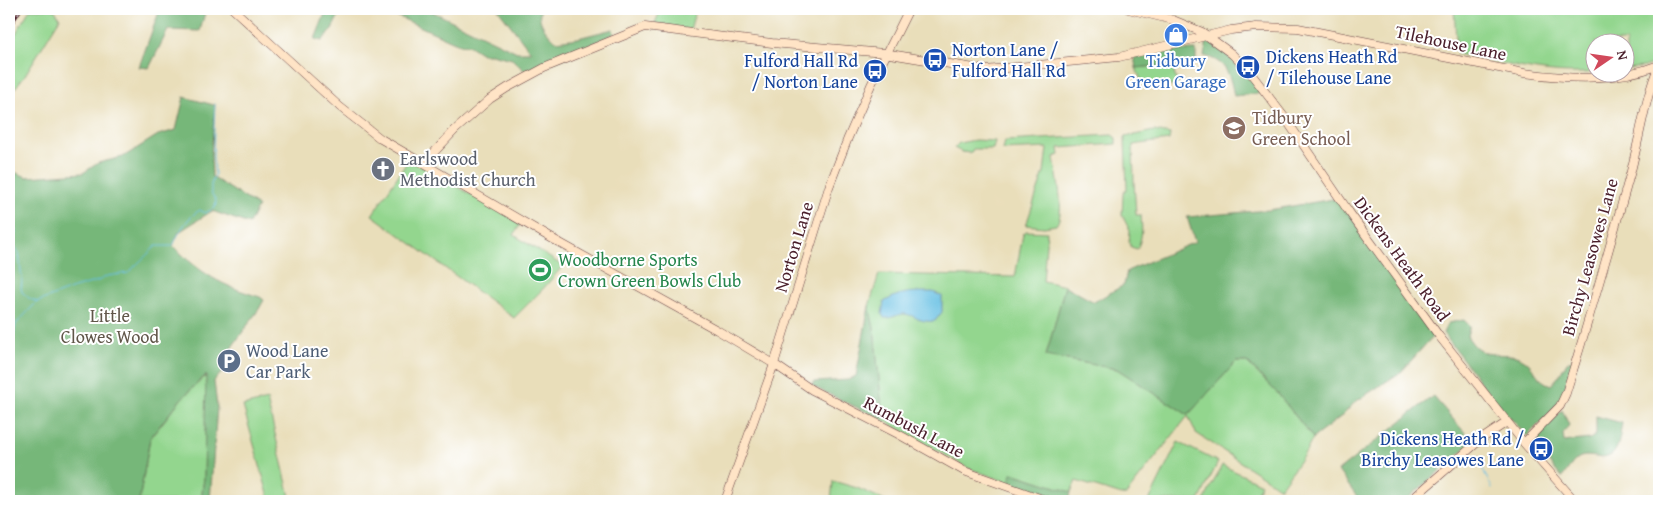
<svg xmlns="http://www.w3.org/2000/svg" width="1668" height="510" font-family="'Gentium Book Plus',serif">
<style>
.green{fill:#93d68e;stroke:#6e7a5c}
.forest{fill:#76b779;stroke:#606b52}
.water{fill:#65bfe3;stroke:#586f87}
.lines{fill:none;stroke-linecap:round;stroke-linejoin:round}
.stream{stroke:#65bfe3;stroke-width:1}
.secondary-casing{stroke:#623c40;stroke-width:9}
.secondary{stroke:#ffe4c6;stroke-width:8}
.rail-casing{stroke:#4a1f2b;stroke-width:3}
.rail{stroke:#fff;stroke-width:1;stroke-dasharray:4;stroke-linecap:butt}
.labels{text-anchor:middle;stroke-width:4;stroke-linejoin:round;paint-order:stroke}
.street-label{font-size:18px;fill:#4a1f2b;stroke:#fff}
.transit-label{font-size:18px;fill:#164399;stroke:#fff;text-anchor:start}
.shop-label{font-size:18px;fill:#366cbe;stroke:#fff}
.education-label{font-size:18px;fill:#785e54;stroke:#fff;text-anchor:start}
.worship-label{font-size:18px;fill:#5b616d;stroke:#fff;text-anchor:start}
.leisure-label{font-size:18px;fill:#27864d;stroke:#fff;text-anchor:start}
.park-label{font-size:18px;fill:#605649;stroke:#fff}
.service-label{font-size:18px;fill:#4e5e75;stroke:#fff;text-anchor:start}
</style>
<rect width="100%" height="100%" fill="#fff"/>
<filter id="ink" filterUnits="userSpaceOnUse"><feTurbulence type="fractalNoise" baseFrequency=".02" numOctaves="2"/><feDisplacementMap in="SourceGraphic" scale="10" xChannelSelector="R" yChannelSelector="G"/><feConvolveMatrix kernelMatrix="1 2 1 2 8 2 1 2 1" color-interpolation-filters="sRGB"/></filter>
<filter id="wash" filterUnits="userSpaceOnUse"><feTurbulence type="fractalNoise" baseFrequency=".0096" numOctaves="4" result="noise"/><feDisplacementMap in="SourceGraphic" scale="20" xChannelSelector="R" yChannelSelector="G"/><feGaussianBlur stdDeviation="1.12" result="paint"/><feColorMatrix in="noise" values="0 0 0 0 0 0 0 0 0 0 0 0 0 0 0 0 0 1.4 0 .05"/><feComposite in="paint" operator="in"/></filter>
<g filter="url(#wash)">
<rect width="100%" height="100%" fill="#e9deba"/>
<!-- green -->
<path class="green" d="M30,9H54L60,18L25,75L9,96V45Z
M661,9H696L690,30L655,23Z
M1454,9H1659V61L1645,67L1626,69V42H1596V72C1549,77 1503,63 1457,54Z
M1166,65L1173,69L1175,76L1181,88L1156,83L1150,85L1142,83L1136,68Z
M1154,131L1170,134L1169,140L1133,145L1134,182L1136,215H1141C1142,228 1143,237 1137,249L1131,247L1129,242L1130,231L1122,215L1123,194L1127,188L1125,140V137Z
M1112,135L1116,138V144L1059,148L1060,155L1054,157C1056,173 1066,213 1056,225L1044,227L1026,225L1044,172L1047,148L1003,150L1005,141Z
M975,140L995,141L993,149H973L971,153L962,152L954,148L959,143Z
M409,159L521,223L514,235L563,266L542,290L514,318L372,215Z
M1026,231L1047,232L1043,281L1065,286L1046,356L1117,369L1188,415L1236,362H1247L1279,395L1313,438L1306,452L1280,488L1196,433L1188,416L1125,496L1076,481L1071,492L1012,473L1010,483L968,468L883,420L874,328L869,306L879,274L1015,277L1023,234Z
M207,375L204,478L201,501H139L150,439L181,399Z
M267,400L291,501H270L243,406Z
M1178,442L1218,462L1199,501H1149Z
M1222,465L1261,484L1253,501H1204Z
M833,481L857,488L887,501H831Z"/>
<!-- forest -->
<path class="forest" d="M160,9H206L200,31L168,30L149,68L139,67Z
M327,9H342L332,29L322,41L315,39Z
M381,9H427L517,52H531L498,9H541C536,22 547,32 556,41L578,38L613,29L614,34L562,59L526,72L512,59L491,54H482L468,45L459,44Z
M1207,41C1230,54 1246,72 1262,93L1234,96C1230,76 1227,61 1204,56Z
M1196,50V62L1173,69L1166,65L1136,68L1134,56L1163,51Z
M184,97L214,105L215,104L211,156L212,177L258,206L249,224L212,211L179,232L173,246C203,275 220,285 260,297L264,300L259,309L232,347L228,366L214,381L217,407L210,501H201L204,478L206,375L181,399L150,438L139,501H9V170L27,177L83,173L98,163L123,157L158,135L176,130Z
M1333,199L1341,200L1434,335L1401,372L1355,402L1343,415L1313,438L1279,395L1247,362H1236L1188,415L1117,369L1046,356L1065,286L1094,302L1124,285L1127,271L1195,242L1187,217L1269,210Z
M869,306L874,328L883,420L812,386L814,382L848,380L856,376Z
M1464,320L1470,326L1467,336C1470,340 1473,345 1477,348C1491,360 1511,349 1526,361C1536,369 1536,380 1551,385L1559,376L1567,362L1574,359L1561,402L1527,436L1492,398L1443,333L1448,323Z
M1433,396L1473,442L1405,501H1360L1338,471Z
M1562,410L1569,425L1563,434L1564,442L1590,439L1596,435V416L1622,423C1619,440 1619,462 1596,457C1589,456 1582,455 1577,459C1571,464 1566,472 1562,478L1531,441Z
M1012,473L1071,492L1069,501H1058L1010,483Z"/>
<!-- water -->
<path class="water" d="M933,292L942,296V312L935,321C917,323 917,315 904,314C897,314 891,319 884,318L882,314L884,302C901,291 913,292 933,292Z"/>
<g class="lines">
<!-- stream -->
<path class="stream" d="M9,223L11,224L10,228L15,229L16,232L13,239L15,247L19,253L22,281L21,288L22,292L30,299L37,302
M9,360L13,354L11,345L16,324L37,302L74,288L98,281L107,276L128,273L156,246H173C179,232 187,217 200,210L205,213L215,208L216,200L211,193V185L215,174L213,158L215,104
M1477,457L1492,488
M1494,501V499"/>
</g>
</g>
<g filter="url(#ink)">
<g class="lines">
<!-- secondary casing -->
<g class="secondary-casing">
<path id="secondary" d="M233,9L340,107L381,139L400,150L551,238L717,330L774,364L812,390L898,434L964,471L1048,501
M1128,9L1173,20L1202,32L1232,54L1252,75L1285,118L1349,212L1439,336L1524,443L1575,501
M424,163L455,130L490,99L507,88L544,68L645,27L772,43L884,53L986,70L1119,57L1231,30L1256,27L1298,28L1524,73C1569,79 1616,82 1659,65
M1524,443L1560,406L1566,393C1589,320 1610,246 1631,171C1640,136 1645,98 1659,65
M725,501L774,364L829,187L848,138L871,85L909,9
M1410,501L1480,440L1507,422"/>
</g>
<!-- secondary -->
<use href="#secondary" class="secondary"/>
<!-- rail casing -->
<g class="rail-casing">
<path id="rail" d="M9,28L21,9"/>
</g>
<!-- rail -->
<use href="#rail" class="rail"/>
</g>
</g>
<!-- icons -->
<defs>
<g id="shop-disc" transform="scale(1.25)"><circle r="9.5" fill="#3f7fe0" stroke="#fff"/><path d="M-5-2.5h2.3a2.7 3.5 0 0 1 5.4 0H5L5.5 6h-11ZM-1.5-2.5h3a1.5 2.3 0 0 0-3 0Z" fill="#fff"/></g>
<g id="bus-disc" transform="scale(1.25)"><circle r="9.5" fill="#1a4fb4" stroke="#fff"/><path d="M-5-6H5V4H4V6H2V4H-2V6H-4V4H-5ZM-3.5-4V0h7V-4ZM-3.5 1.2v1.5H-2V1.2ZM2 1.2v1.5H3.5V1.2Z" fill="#fff"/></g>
<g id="school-disc" transform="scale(1.25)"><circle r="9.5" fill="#8d6e63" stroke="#fff"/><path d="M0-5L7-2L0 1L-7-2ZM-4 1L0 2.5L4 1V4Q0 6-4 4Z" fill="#fff"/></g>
<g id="church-disc" transform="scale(1.25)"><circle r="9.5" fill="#6b7280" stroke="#fff"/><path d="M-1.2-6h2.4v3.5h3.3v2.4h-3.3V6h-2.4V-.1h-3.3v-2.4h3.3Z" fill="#fff"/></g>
<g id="stadium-disc" transform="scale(1.25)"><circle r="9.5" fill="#2e9e5b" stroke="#fff"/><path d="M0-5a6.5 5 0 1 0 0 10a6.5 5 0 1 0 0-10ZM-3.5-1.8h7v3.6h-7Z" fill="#fff"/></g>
<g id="parking-disc" transform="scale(1.25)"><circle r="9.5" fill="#5c6f8a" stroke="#fff"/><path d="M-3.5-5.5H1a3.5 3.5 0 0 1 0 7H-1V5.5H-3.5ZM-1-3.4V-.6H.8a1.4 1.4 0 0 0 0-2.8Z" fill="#fff"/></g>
</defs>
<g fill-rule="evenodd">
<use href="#shop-disc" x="1176" y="35"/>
<use href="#bus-disc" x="935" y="60"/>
<use href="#bus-disc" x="1248" y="67"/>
<use href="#bus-disc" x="875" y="71"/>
<use href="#school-disc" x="1234" y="128"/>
<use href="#church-disc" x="383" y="169"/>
<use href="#stadium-disc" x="540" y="270"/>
<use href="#parking-disc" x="229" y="361"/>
<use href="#bus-disc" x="1541" y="449"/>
</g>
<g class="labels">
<!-- street labels -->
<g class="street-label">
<text transform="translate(1451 43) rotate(12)" y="6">Tilehouse Lane</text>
<text transform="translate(794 247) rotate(-73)" y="6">Norton Lane</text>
<text transform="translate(1590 257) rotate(-74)" y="6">Birchy Leasowes Lane</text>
<text transform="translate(1402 259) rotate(54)" y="6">Dickens Heath Road</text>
<text transform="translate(914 427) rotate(28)" y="6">Rumbush Lane</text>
</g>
<!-- transit labels -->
<g class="transit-label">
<text x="952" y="56">Norton Lane /<tspan x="952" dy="21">Fulford Hall Rd</tspan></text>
<text x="1266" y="63">Dickens Heath Rd<tspan x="1266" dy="21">/ Tilehouse Lane</tspan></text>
<text x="858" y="67" text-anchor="end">Fulford Hall Rd<tspan x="858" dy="21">/ Norton Lane</tspan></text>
<text x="1524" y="445" text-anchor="end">Dickens Heath Rd /<tspan x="1524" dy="21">Birchy Leasowes Lane</tspan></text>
</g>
<!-- shop labels -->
<g class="shop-label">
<text x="1176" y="67">Tidbury<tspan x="1176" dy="21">Green Garage</tspan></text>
</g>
<!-- education labels -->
<g class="education-label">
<text x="1252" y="124">Tidbury<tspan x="1252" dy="21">Green School</tspan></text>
</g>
<!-- worship labels -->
<g class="worship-label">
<text x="400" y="165">Earlswood<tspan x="400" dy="21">Methodist Church</tspan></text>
</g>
<!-- leisure labels -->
<g class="leisure-label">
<text x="558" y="266">Woodborne Sports<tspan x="558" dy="21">Crown Green Bowls Club</tspan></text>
</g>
<!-- park labels -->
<g class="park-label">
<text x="110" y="322">Little<tspan x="110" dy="21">Clowes Wood</tspan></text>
</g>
<!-- service labels -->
<g class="service-label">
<text x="246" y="357">Wood Lane<tspan x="246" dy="21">Car Park</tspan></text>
</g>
</g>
<!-- margin -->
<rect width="1668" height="510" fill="none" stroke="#fff" stroke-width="30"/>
<!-- north arrow -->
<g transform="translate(1610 58) rotate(77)"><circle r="24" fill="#ffffff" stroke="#b7a5aa"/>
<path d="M0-4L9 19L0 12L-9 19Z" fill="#d1495b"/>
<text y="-8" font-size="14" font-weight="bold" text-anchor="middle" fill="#4a1f2b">N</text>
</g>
</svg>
